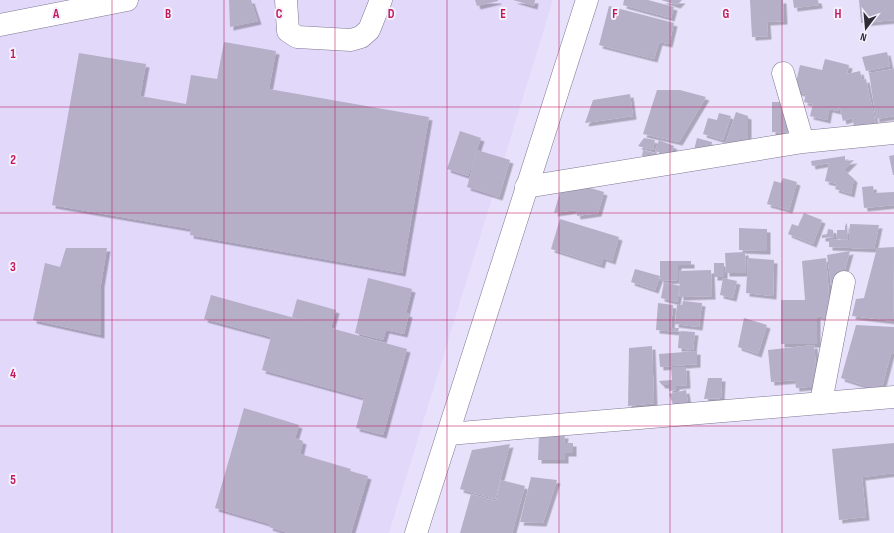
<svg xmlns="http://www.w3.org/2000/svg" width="894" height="533" font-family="'Sofia Sans Condensed',sans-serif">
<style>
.built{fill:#e1d8fa}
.building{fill:#b5afc8;filter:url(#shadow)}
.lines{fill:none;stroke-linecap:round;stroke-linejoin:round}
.minor-casing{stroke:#7e7890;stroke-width:23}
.minor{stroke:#fff;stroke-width:22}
.grid{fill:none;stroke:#c2185b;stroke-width:1;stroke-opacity:0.55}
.grid-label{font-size:13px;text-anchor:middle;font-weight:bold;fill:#c2185b;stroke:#f4f1fc;stroke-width:4;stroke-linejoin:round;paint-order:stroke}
</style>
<defs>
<filter id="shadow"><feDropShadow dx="3.5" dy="3.5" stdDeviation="0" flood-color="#0004"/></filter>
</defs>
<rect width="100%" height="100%" fill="#e8e1fb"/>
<!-- built -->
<path class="built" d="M0,0H553L389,533H0Z"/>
<!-- building -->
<path class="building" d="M229,0H251L258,21L230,27Z
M475,0H498V1L477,6Z
M513,0H535L534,6Z
M624,0H648L674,7L671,18L623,5Z
M661,0H682L677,5Z
M750,0H783L784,21L767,22L768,36L752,37Z
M793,0H818L819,5L794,8Z
M859,0H894V20L861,23Z
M609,6L674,23L669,44L659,42L654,59L599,45Z
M224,42L276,51L269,89L429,117L402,273L190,235L191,229L52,205L79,53L146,64L140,96L186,104L191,75L217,79Z
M887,52L890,66L866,71L862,57Z
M825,59L849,65L847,74L860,71L862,80L866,79L876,125L855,130L852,118L843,121L839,105L838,111L829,109L827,120L810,116L813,104L804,102L806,94L794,91L800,65L822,70Z
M894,69V116L876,119L869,73Z
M657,90H680L706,97L679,142L643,134Z
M630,94L633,116L585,123L593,100Z
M772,102H790V133L772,132Z
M736,112L748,116V137L743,149L724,148Z
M719,113L731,116L723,140L703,134L708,118L717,120Z
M460,131L481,138L468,176L447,169Z
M644,138L655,140L653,150L638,146Z
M697,138L712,142L710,153L694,150Z
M659,140L674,146L670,156L655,151Z
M477,150L510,160L499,197L467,187Z
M643,150L659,154L655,160L642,156Z
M894,155V175H893L889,156Z
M845,156V161L854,160L844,170L854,179L851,194L835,189L837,184L825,181L829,163L812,166L811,161Z
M783,178L797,182L789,210L767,204L774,181L781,183Z
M573,183L604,192L598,213L577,216L576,210L554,213L562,185Z
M873,186L874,193L894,192V205L864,208L862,187Z
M804,213L822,220L813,244L788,234L792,224L798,226Z
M560,219L619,237L612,261L603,258L601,265L551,249Z
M847,223L848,239H837V230H845V226Z
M850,224L879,225L874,249L829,247V239L849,240Z
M739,228L767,229V251L739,250Z
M828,229L833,230L834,237L822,238V235L827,234Z
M894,247L893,321L852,316L856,299L864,298L877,248Z
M66,248H107L101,284V335L33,320L45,263L60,267Z
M850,251L840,287L831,284L827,255Z
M745,252L746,273H726L725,253Z
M748,258L774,260L773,296L746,293Z
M826,258L829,295H837L832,319L817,316V344H781V300H805L802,261Z
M660,261H691V265H678V280L660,281Z
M714,263H724V277H714Z
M635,269L660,276L655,290L631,282Z
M711,270L712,296L680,297L679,271Z
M368,278L412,289L406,313L409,314L404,334L386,330L383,340L355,333Z
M723,278L737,281L733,298L720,295Z
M664,282L680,286L677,302L661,298Z
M211,295L407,349L383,435L356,428L364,398L262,370L271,337L204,319Z
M297,299L336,310L331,328L292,317Z
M683,301L702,303L699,327L675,324L677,305H682Z
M658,303L673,305L671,328H679L678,332L656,330Z
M744,318L767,325L758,354L738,347Z
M856,325L894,327V354L891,353L881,391L841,378Z
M681,331L695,332L693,350L678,348L679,335Z
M814,345L818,386L796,388L795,380L771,382L768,350Z
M652,346L654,403L628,406L629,348Z
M697,351V364L660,367L659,354Z
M671,367H686L687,385L676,386V390L669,391V385H662L659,381L672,380Z
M708,378H722L721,398L704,399Z
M686,390L688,403L674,407L669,394Z
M244,408L299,425L295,438L303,441L300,454L351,469L350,471L368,476L351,533H288L269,527L270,524L215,508Z
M539,434L565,435L564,443H573V453H565V460H538Z
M894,443V473L862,477L866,517L839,520L832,449Z
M510,444L495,499L460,489L472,450Z
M531,477L557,480L543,523L520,522Z
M501,480L525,486L512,533H460L471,494L496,501Z"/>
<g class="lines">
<!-- minor casing -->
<g class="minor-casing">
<path id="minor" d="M286,0L288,31L297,37L351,40L361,37L369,30L381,0
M0,25L127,0
M783,73L803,142
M526,187L803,142L894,133
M821,402L844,282
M448,434L894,397
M416,533L587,0"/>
</g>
<!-- minor -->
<use href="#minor" class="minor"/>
</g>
<!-- grid -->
<path class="grid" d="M112,0V533M224,0V533M335,0V533M447,0V533M559,0V533M670,0V533M782,0V533M0,107H894M0,213H894M0,320H894M0,426H894"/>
<g class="grid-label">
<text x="56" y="18">A</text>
<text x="168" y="18">B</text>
<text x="279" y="18">C</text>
<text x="391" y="18">D</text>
<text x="503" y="18">E</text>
<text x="615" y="18">F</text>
<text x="726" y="18">G</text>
<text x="838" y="18">H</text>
<text x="13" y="58">1</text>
<text x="13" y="164">2</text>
<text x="13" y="271">3</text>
<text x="13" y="378">4</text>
<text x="13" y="484">5</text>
</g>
<!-- north arrow -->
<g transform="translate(866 28) rotate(196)" stroke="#f4f1fc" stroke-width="3" paint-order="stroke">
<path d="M0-3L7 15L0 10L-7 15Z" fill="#2f2c36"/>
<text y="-6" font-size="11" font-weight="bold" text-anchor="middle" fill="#2f2c36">N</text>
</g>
</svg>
